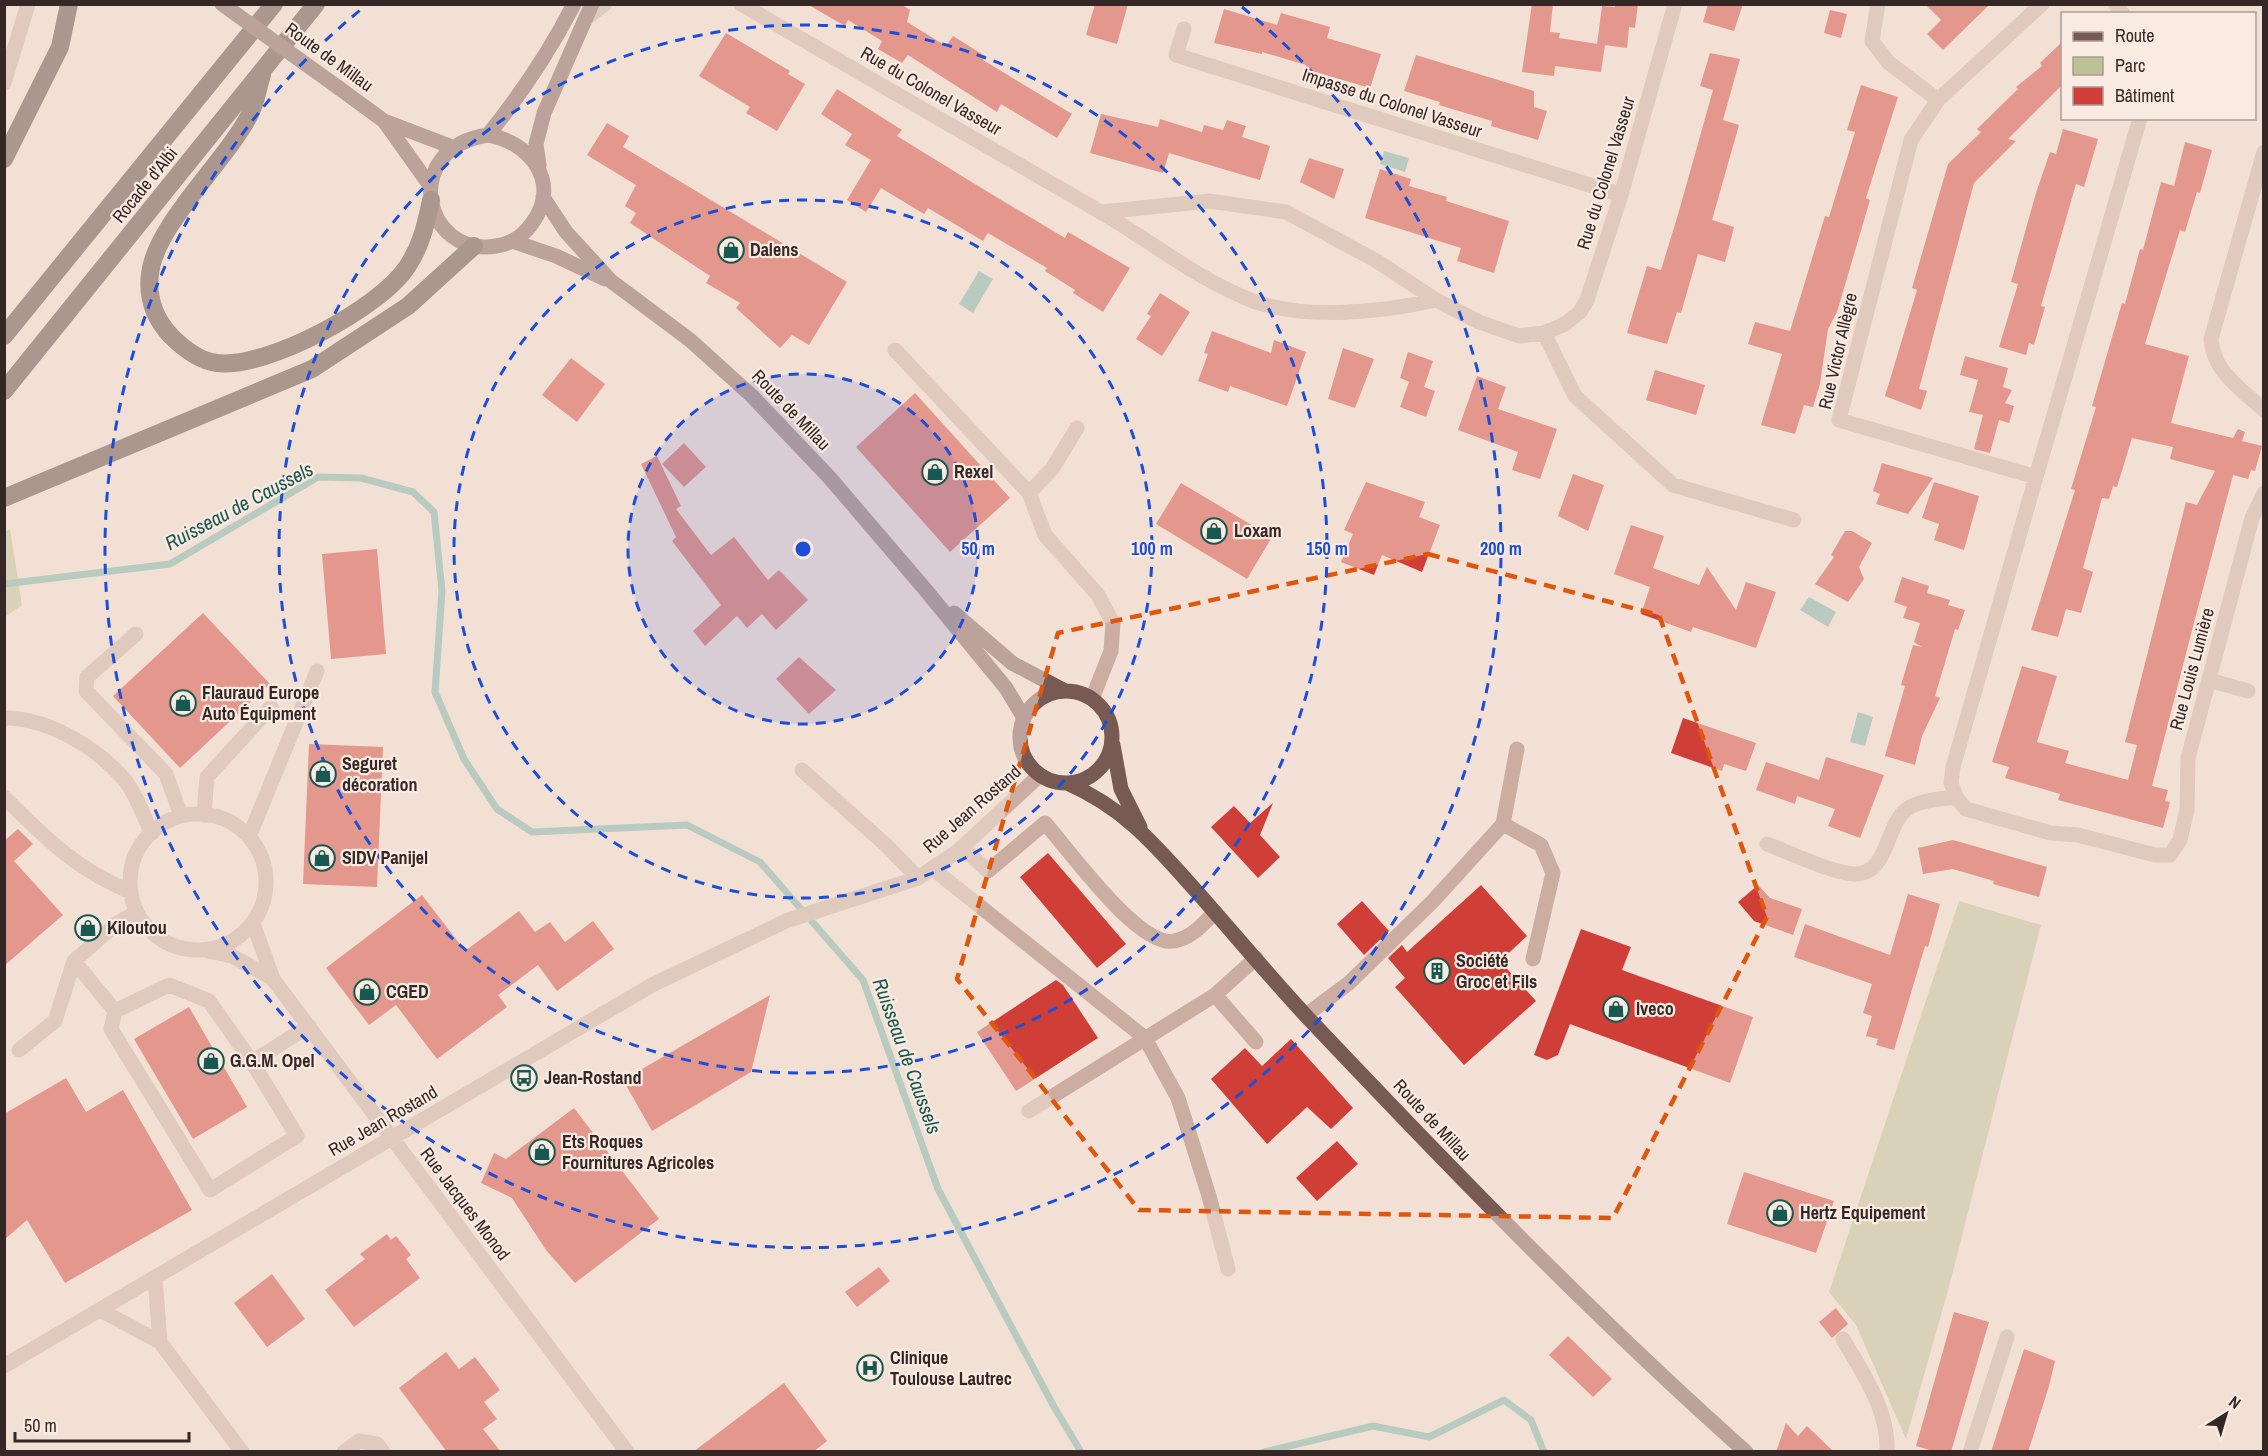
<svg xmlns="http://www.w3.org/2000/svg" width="2268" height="1456" font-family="'Archivo Narrow',sans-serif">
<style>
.green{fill:#bcc295}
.water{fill:#73b2a9}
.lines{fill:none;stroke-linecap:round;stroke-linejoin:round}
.stream{stroke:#73b2a9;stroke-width:7}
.building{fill:#d03f37}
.minor{stroke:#cbada1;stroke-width:15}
.major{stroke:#785a54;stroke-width:15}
.highway{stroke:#573e3b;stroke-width:18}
.major-bridge{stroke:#785a54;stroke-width:15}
.marked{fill:none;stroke:#df560d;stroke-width:4.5;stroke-dasharray:12 8;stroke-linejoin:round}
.ring{fill:none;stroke:#1d4ed8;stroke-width:3;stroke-dasharray:10 8}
.labels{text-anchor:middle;stroke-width:4.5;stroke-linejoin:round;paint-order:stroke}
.street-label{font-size:18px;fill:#352725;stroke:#faebe2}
.poi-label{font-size:18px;font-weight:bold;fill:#352725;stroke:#faebe2;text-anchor:start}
.water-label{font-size:20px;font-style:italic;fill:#175951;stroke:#faebe2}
.centre{fill:#1d4ed8;stroke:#faebe2;stroke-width:3}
.ring-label{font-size:18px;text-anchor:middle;font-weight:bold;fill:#1d4ed8;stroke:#faebe2;stroke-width:4.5;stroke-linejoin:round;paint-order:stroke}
</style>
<rect width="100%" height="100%" fill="#f3e0d6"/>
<!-- green -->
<path class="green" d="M10,529L22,605L5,617V532Z
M1959,901L2041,925L1949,1287L1906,1439L1856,1325L1829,1292Z"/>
<!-- water -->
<path class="water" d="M1384,151L1409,158L1405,172L1380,164Z
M979,271L993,279L973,313L959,304Z
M1809,597L1836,612L1828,627L1800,610Z
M1858,712L1873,717L1865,746L1850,742Z"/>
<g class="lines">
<!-- stream -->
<path class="stream" d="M4,584L170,564L318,477L361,478L413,492L434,512L442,591L435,692L464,759L497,809L532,832L687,825L760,862L863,980L938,1189L1053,1405L1081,1452
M1264,1452L1373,1426L1429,1437L1504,1400L1531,1420L1544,1452"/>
</g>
<!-- building -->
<path class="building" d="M807,4H901L910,10L907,22L946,46L953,36L985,56L983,60L1072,114L1057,138L1001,104L997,112L908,55L902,63L878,49L882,41L848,20L845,26Z
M1095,4H1128L1117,44L1086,35Z
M1532,4H1553L1550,32L1560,33L1559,38L1605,45L1601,72L1555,66L1554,76L1522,72Z
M1615,4H1638L1635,28L1629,27L1627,48L1597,44L1602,6L1615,7Z
M1708,4H1743L1734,31L1703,22Z
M1925,4H1990L1943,50L1927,34L1941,20Z
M1224,9L1277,25L1281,13L1330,27L1327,38L1381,54L1370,88L1305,69L1306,65L1262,52V54L1214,43Z
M1830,10L1847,14L1841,38L1824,33Z
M726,33L790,71L788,74L805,84L777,131L746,113L750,107L699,76Z
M2062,42V85L2008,139L2016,141L1974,183L1919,389L1927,391L1921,410L1885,396L1917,290L1912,288L1948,164L1981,132L1977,129L2018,89L2016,87L2042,66L2040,63Z
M1710,53L1740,59L1723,120L1739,125L1712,220L1734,227L1725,262L1698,254L1681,313L1677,312L1667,344L1627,333L1647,266L1661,270L1679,211L1713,90L1700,86Z
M1416,55L1534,91V107L1547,111L1538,140L1491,126L1492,121L1439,105L1440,102L1404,91Z
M1861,85L1898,97L1866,198L1870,200L1837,312L1828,329L1820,384L1813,407L1804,405L1795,434L1761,425L1782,354L1748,344L1755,322L1790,331L1825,216L1829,217L1855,132L1847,130Z
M837,89L902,130L897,136L983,189L1065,238L1068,232L1130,268L1103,312L1073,293L1075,290L1045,271L1047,268L988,233L983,241L928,208L924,214L881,188L866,212L847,200L871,160L845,145L852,134L821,114Z
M1101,114L1158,127L1160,119L1202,132L1204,125L1223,130L1227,120L1246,126L1242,137L1270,146L1260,180L1169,153L1163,173L1090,153Z
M607,123L629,136L623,147L847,282L809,345L792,335L780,348L736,308L740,303L706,283L710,276L630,223L636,213L625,206L636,185L587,155Z
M2063,129L2098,139L2084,187L2076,184L2041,306L2045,307L2034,345L2029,343L2026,355L1999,347L2018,284L2011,282L2036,193L2050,152L2056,154Z
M2185,142L2212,150L2200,193L2197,192L2185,232L2180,230L2145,344L2189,356L2171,423L2233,438L2238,429L2245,432L2242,441L2262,446L2255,471L2251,470L2248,479L2233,475L2190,638L2152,786L2168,790L2165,801L2170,802L2163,828L2058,800L2060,794L2005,778L2009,767L1992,762L2022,666L2057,676L2037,742L2069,751L2065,763L2128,780L2137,745L2125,742L2186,502L2197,505L2215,471L2170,459L2173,447L2132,438L2117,487L2113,486L2109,499L2102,498L2083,568L2093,572L2081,613L2066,609L2058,637L2031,630L2075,490L2071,489L2096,407L2092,406L2122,303L2125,304L2140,249L2143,250L2161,182L2174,186Z
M1309,158L1344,169L1334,199L1300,182Z
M1380,169L1411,179L1409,186L1447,197L1446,201L1509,221L1494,273L1457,261L1461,248L1365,218Z
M1160,293L1190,312L1162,356L1136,339L1151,316L1147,314Z
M1212,331L1271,353L1274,340L1306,352L1287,406L1230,386L1228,392L1198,381L1208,354L1204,353Z
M1343,348L1374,359L1355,408L1328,399Z
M1408,352L1433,361L1424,387L1435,391L1426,417L1400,407L1409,382L1414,384L1400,378Z
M1965,356L2008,368L2003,387L2012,390L2005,403L2014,406L2009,423L1999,420L1990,453L1974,449L1983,415L1969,412L1978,380L1960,375Z
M571,358L605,384L577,422L542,395Z
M1655,370L1705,385L1696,415L1646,400Z
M1477,376L1506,387L1498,409L1557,429L1540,479L1512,470L1518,452L1458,430Z
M915,393L1010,498L950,552L856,447Z
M684,443L706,467L684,487L662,464Z
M657,456L681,506L676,509L711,555L734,537L768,580L779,570L808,600L776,630L762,614L747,628L737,616L705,646L693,631L721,605L672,541L676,537L641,464Z
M1882,463L1933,478L1908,514L1876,504L1880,494L1873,491Z
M1573,474L1604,485L1588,531L1558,516Z
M1366,482L1425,502L1419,517L1440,525L1422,572L1382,555L1374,575L1341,562L1353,534L1344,530Z
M1934,482L1979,496L1964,550L1934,540L1939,524L1922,518Z
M1181,483L1272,537L1247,579L1156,524Z
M1631,525L1664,536L1653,568L1699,585L1707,567L1736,610L1746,582L1776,592L1756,648L1693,627L1691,632L1641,614L1650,587L1614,574Z
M1845,531H1852L1872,543L1859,567L1864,579L1848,602L1815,584L1834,557L1831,555Z
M377,549L386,654L331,659L322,554Z
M1902,577L1929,586L1927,593L1950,600L1948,605L1965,610L1958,630L1955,629L1935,696L1940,698L1922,736L1915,765L1885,756L1905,686L1901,685L1913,645L1922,647L1914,642L1920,623L1903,618L1907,607L1894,602Z
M203,613L270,684L180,768L113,696Z
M799,657L836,690L809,714L776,679Z
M1683,718L1756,743L1746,771L1724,764L1722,771L1671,753Z
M309,744L383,747L377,887L303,884Z
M1826,757L1884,775L1860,838L1828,826L1835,809L1797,796L1795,804L1756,790L1766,762L1819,780Z
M1273,803L1260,835L1280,857L1258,878L1211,827L1234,806L1250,823Z
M18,829L33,844L14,861L63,915L4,966V841Z
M1953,840L2047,867L2039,897L1993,884L1994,881L1953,869L1923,874L1918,848Z
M1048,853L1126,944L1097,968L1020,877Z
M1481,885L1527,936L1500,961L1536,1001L1464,1065L1395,987L1405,978L1388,958L1402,945L1407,952Z
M1758,885L1770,898L1802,909L1793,935L1754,921L1738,902Z
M1908,894L1940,904L1928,947L1925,946L1894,1050L1876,1045L1878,1039L1866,1036L1872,1016L1863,1013L1872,984L1794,957L1805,924L1890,955Z
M422,895L465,951L519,911L535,932L550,922L565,942L593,921L614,949L557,991L538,965L498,995L507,1007L437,1059L396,1005L369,1025L326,968Z
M1362,901L1389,931L1364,955L1337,924Z
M1581,929L1631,947L1622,970L1753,1017L1730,1083L1570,1024L1558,1055L1547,1060L1534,1055Z
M1056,980L1063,985L1098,1038L1016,1091L977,1032Z
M770,995L751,1072L652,1131L623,1080Z
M189,1007L247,1107L193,1139L134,1039Z
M1291,1039L1353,1108L1331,1129L1307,1107L1267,1144L1211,1079L1245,1048L1262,1066Z
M66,1078L86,1112L123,1090L192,1210L65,1283L27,1220L4,1240V1114Z
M574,1108L659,1219L575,1283L546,1250L512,1198L481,1183L494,1153L506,1159Z
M1337,1141L1358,1164L1317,1201L1296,1178Z
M1744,1172L1834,1201L1816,1253L1727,1224Z
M387,1234L391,1240L396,1236L411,1255L406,1259L420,1278L354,1327L325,1290L365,1259L360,1254Z
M879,1267L890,1281L857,1307L845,1292Z
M272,1274L305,1319L267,1347L234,1303Z
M1836,1308L1848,1324L1832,1338L1819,1322Z
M1954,1312L1989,1322L1951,1452H1936L1916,1446Z
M1568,1336L1612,1379L1593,1397L1549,1355Z
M2024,1349L2055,1361L2049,1386L2028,1452H1991Z
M446,1352L459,1369L475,1357L500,1390L484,1402L497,1419L483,1429L501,1452H447L399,1388Z
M784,1383L827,1441L813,1452H693Z
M1786,1423L1798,1436L1807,1426L1834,1452H1776Z"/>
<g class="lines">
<!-- minor -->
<path class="minor" d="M741,4C860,73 980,141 1099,211C1151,241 1199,281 1256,302C1308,320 1383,312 1436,300
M1878,4L1872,41L1888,62L1938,100
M2042,4L1938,100L1911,140L1839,420L2036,477L2140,118
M2115,4L2123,14
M585,19L605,4
M1184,29L1176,55L1621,195
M4,83L28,4
M2264,152L2211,339C2213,372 2241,389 2264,410
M1102,212L1209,201L1286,212L1375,260L1436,300L1479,322L1519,336L1544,333L1565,324L1580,312L1587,300L1621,195L1675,4
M1544,333L1575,396L1673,485L1794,520
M895,350L1029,493L1045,535L1098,595L1113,623L1111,651L1092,699
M2036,477L1953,767L1951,783L1956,797L1966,809L2051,833L2078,835L2155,855H2170L2180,840L2187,810L2188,758L2252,518L2264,493
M1029,493L1052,469L1077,428
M136,634L87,677L86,691L166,774L181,816
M2209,680L2248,691
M4,718C48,718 96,747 124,779C136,793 143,816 152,833
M802,770L886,845L918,878
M4,797C45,838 77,870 131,892
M130 882a68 68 0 1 1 136 0a68 68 0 1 1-136 0Z
M204,815L207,777L271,707
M1503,824L1541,845L1553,873L1533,959
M249,837L317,671
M1767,844C1791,853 1829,872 1854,874C1889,875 1885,825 1907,809C1919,800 1941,799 1956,797
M962,847L988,871L1045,823C1069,850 1139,948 1174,941C1192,938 1203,924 1215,912
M933,869L1145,1038L1178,1098L1209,1196L1228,1269
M253,923L273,979L627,1452
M208,951L232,956L273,979
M74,961L115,1011
M1215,995L1256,1042
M1306,1015L1349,983L1433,901L1503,824L1517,749
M19,1050L55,1021L74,961L117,923L137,912
M252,1062L209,1001L169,985L115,1011L111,1029L210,1190L297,1136L252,1062L309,1026
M1029,1111L1215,995L1256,958
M155,1278L160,1342
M102,1311L160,1342L242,1452
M1843,1339C1863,1374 1889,1410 1887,1452
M4,1366L652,985L786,921L918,878L958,851L1040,775
M344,1452L359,1441L377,1444L383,1452
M1970,1452L2007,1337"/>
<!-- major -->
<path class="major" d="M339,88L384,121L452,147
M384,121L431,187
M488,135C530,142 561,182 533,222C525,234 512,244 496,246C423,258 399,148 488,135C521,94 550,51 574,4
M539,165L536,144L544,113L592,4
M543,197L566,232L611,281L690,340L752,396L829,477L924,588L1006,688L1024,718
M512,241L556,256L605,279
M954,613L1012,663L1063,690
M1020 737a46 46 0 1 1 92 0a46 46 0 1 1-92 0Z
M1113,745L1121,789L1140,827
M1067,783C1126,809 1156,846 1198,893C1235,935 1271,978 1309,1019C1450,1168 1592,1315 1746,1452"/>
<!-- highway -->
<path class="highway" d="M262,75C258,87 256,103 250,114C227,160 155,225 150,274C147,298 155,319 171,336C184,349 199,361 217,363C267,369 380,308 407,267C421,246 426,225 431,200
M4,159L60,47L69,4
M4,336L274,4
M4,391L316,4
M4,498L312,369L408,306L474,246"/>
<!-- major-bridge -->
<path class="major-bridge" d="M222,4L339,88"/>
</g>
<!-- marked area -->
<path d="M0 0H2268V1456H0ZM1428,554L1659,615L1767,917L1613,1218L1139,1210L957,979L1058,633Z" fill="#f3e0d6" fill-opacity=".55" fill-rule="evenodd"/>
<path class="marked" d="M1428,554L1659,615L1767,917L1613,1218L1139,1210L957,979L1058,633Z"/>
<!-- distance rings -->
<circle cx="803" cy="549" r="175" fill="#1d4ed8" fill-opacity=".12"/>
<g class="ring">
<circle cx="803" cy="549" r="175"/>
<circle cx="803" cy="549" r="349"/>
<circle cx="803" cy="549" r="524"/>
<path d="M1242 7A698 698 0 1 1 364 7"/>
</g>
<!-- icons -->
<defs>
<g id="shop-ring" transform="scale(1.35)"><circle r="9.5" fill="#faebe2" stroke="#175951" stroke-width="1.5"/><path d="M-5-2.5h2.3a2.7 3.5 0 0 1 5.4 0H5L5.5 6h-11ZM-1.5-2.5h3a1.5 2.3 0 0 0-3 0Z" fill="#175951"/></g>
<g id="building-ring" transform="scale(1.35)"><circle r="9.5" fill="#faebe2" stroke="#175951" stroke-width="1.5"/><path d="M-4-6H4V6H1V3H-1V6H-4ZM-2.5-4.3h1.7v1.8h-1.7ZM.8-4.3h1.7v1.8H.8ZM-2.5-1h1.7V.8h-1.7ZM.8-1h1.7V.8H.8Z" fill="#175951"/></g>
<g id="bus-ring" transform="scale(1.35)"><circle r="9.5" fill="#faebe2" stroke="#175951" stroke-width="1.5"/><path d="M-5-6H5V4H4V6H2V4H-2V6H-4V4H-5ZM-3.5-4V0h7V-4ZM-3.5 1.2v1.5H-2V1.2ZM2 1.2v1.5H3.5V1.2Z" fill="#175951"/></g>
<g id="hospital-ring" transform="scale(1.35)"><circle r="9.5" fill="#faebe2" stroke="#175951" stroke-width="1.5"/><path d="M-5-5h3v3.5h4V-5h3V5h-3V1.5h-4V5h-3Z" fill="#175951"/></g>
</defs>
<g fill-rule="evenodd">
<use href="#shop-ring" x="731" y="250"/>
<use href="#shop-ring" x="935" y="472"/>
<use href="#shop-ring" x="1214" y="531"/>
<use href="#shop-ring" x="183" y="703"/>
<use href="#shop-ring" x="323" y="774"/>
<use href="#shop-ring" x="322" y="858"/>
<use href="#shop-ring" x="88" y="928"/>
<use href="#building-ring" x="1437" y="971"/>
<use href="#shop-ring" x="367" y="992"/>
<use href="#shop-ring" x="1616" y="1009"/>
<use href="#shop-ring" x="211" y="1061"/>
<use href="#bus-ring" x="524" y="1078"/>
<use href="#shop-ring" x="542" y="1152"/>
<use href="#shop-ring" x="1780" y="1213"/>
<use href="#hospital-ring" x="870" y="1368"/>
</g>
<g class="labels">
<!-- street labels -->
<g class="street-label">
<text transform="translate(329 57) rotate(36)" y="6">Route de Millau</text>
<text transform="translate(931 91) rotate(30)" y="6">Rue du Colonel Vasseur</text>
<text transform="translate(1392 103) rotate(18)" y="6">Impasse du Colonel Vasseur</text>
<text transform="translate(1606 173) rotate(-73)" y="6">Rue du Colonel Vasseur</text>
<text transform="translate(145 185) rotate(-51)" y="6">Rocade d'Albi</text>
<text transform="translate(1838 351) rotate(-77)" y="6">Rue Victor Allègre</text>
<text transform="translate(791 410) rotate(46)" y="6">Route de Millau</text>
<text transform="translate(2192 669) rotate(-75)" y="6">Rue Louis Lumière</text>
<text transform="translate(972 809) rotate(-41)" y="6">Rue Jean Rostand</text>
<text transform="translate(1432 1120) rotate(47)" y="6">Route de Millau</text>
<text transform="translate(383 1121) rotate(-30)" y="6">Rue Jean Rostand</text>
<text transform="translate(465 1204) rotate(53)" y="6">Rue Jacques Monod</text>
</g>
<!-- poi labels -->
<g class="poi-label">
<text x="750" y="256">Dalens</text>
<text x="954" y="478">Rexel</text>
<text x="1234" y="537">Loxam</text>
<text x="202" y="699">Flauraud Europe<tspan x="202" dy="21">Auto Équipment</tspan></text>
<text x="342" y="770">Seguret<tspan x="342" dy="21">décoration</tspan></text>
<text x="342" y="864">SIDV Panijel</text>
<text x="107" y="934">Kiloutou</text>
<text x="1456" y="967">Société<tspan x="1456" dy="21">Groc et Fils</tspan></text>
<text x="386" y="998">CGED</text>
<text x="1636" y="1015">Iveco</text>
<text x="230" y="1067">G.G.M. Opel</text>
<text x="544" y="1084">Jean-Rostand</text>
<text x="562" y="1148">Ets Roques<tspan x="562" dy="21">Fournitures Agricoles</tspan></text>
<text x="1800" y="1219">Hertz Equipement</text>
<text x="890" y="1364">Clinique<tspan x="890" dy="21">Toulouse Lautrec</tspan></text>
</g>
<!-- water labels -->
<g class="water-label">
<text transform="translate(239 506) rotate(-28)" y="7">Ruisseau de Caussels</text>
<text transform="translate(907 1056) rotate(70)" y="7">Ruisseau de Caussels</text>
</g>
</g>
<circle cx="803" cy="549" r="9" class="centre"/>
<g class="ring-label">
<text x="978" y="555">50 m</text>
<text x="1152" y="555">100 m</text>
<text x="1327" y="555">150 m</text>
<text x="1501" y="555">200 m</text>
</g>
<!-- border -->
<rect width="2268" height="1456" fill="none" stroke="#352725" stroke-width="12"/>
<!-- legend -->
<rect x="2061" y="12" width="195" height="108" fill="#faebe2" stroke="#ab9d96" stroke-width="1.5"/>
<rect x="2073" y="32" width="30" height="9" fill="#785a54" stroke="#ab9d96" stroke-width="1.5"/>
<text x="2115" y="42" font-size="18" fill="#352725">Route</text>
<rect x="2073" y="57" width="30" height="18" fill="#bcc295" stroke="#ab9d96" stroke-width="1.5"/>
<text x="2115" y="72" font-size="18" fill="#352725">Parc</text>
<rect x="2073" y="87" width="30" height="18" fill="#d03f37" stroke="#ab9d96" stroke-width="1.5"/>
<text x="2115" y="102" font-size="18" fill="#352725">Bâtiment</text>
<!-- north arrow -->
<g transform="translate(2226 1414) rotate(37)" stroke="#faebe2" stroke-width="4.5" paint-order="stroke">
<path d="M0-4.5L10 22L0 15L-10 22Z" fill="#352725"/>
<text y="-9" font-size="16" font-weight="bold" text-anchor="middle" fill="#352725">N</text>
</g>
<!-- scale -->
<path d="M15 1432v9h174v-9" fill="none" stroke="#352725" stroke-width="3"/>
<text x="24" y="1432" font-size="18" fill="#352725" stroke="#faebe2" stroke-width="4.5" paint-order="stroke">50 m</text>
</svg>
